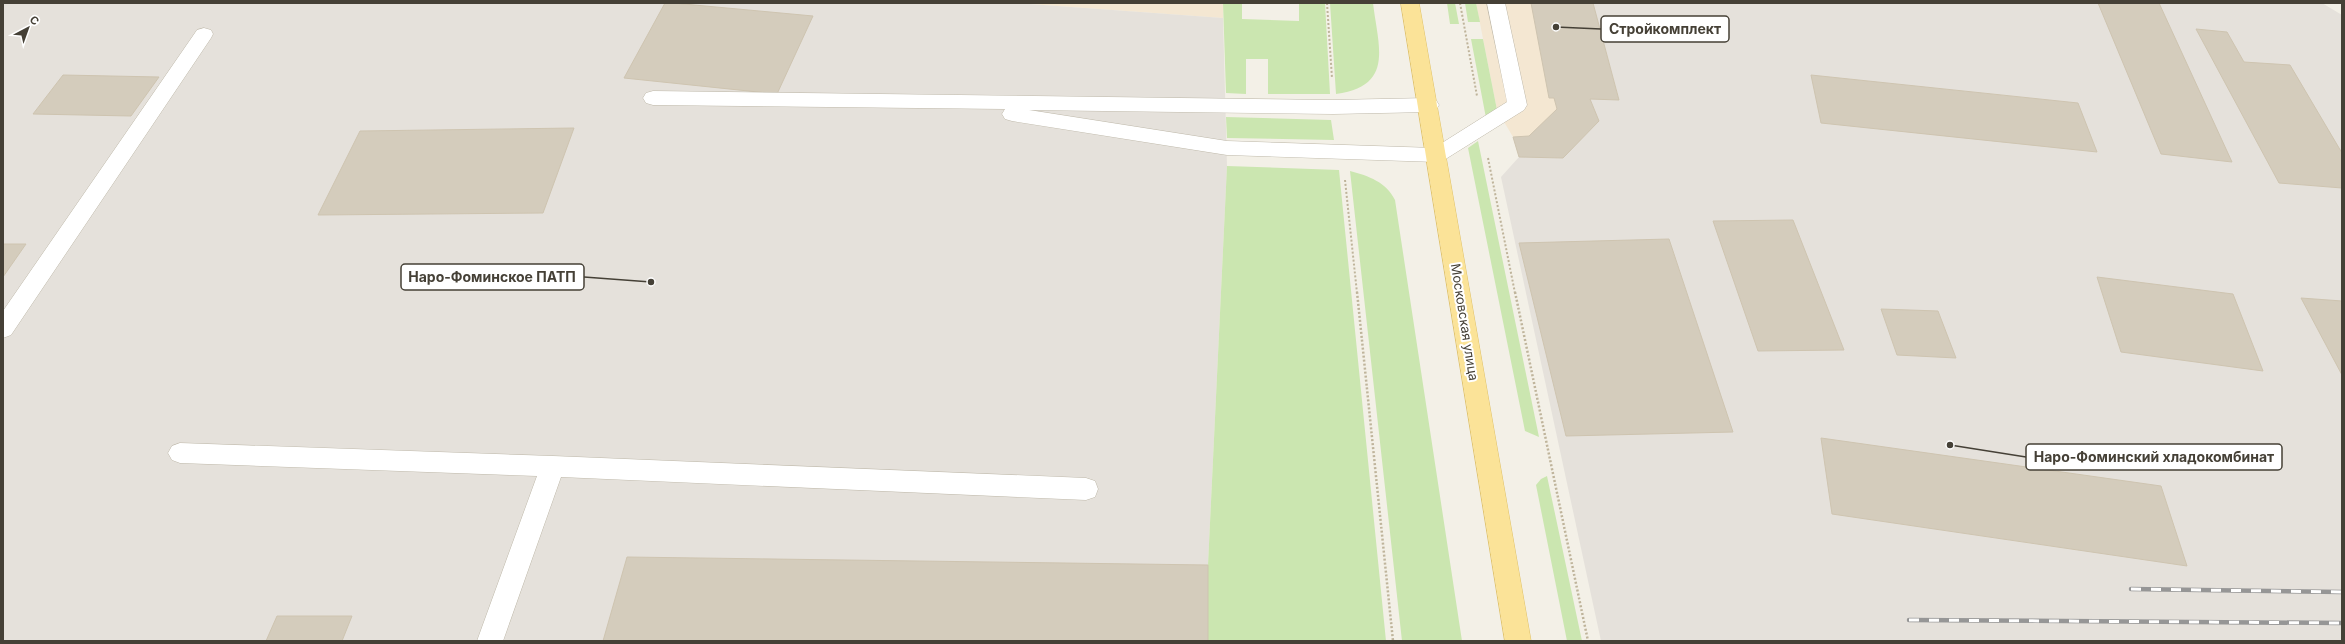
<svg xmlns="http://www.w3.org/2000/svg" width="2345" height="644" font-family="Inter,sans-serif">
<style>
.commercial{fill:#f4e7d2}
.industrial{fill:#e5e1db}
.green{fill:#cbe6b0}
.building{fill:#d4ccbc;stroke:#cec4b0}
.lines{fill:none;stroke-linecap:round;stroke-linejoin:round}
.minor-casing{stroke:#beb8a9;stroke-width:1}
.major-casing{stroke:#dfc168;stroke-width:1}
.path-far1{stroke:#bfb49b;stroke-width:2;stroke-dasharray:2 2;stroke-linecap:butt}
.path{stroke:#bfb49b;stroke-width:2.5;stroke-dasharray:2 2;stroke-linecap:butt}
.minor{fill:#fff;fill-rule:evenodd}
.major{fill:#fbe398;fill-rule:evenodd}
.rail-casing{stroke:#969696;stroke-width:4.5}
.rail{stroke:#fff;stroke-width:3;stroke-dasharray:10;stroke-linecap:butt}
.labels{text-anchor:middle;stroke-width:4;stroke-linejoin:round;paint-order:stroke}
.street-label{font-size:13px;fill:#454036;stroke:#fff}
.leader{fill:none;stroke:#454036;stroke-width:1.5}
.callout-dot{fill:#454036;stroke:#fff;stroke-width:1.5}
.callout{fill:#fff;stroke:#454036;stroke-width:1.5}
.callout-label{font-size:14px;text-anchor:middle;font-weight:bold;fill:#454036}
</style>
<rect width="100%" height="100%" fill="#f3f0e7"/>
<!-- commercial -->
<path class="commercial" d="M1015,3H1223V18Z
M1476,3H1593L1619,100L1599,121L1519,157L1513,137L1497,110Z"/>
<!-- industrial -->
<path class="industrial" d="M3,3H1015L1223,18L1227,166L1208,565V641H3Z
M1593,3H2322L2342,15V641H1601L1501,177L1519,157L1599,121L1590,99H1619Z"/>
<!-- green -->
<path class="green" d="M1223,3H1242V19L1299,21V3H1325L1330,94H1268V59H1246V94L1226,93Z
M1330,3H1373C1378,46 1395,86 1336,94Z
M1447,3H1455L1459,24H1450Z
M1465,3H1476L1480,22H1468Z
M1471,39H1483L1497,110L1486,118Z
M1226,117L1331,120L1334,140L1227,138Z
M1478,141L1539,437L1525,431L1468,148Z
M1227,166L1339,170L1386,641H1208V565Z
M1350,171C1369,176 1386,182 1395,200L1462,641H1402Z
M1547,476L1582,641H1567L1536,485L1541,479Z"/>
<!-- building -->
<path class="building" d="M665,3H673L813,16L777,94L624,78Z
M1531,3H1593L1619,100L1590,99L1599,121L1563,158L1519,157L1513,137L1529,136L1557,109L1554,98H1549Z
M2098,3H2159L2232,162L2161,154Z
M2196,29L2227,32L2244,62L2290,65L2342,153V188L2279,183Z
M63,75L159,77L131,116L33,114Z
M1811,75L2078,103L2097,152L1821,123Z
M574,128L543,213L318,215L360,131Z
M1793,220L1844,350L1758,351L1713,221Z
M1669,239L1733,432L1566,436L1519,243Z
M3,244H26L3,277Z
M2097,277L2233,294L2263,371L2121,352Z
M2301,298L2342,301V375Z
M1881,309L1938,311L1956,358L1897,355Z
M1821,438L2161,486L2187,566L1832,514Z
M627,557L1208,565V641H603Z
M277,616H352L342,641H266Z"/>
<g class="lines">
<!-- minor casing -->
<g class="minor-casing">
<path id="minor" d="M1487,3H1505L1527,105L1524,110L1444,160L1437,162L1227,155L1012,121L1005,119L1002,114L1005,109L653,105L646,103L643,98L646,93L653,91L1333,100L1429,98L1436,100L1439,105L1436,110L1429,112L1333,114L1029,110L1227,141L1434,148L1507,102Z
M204,28L211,30L213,34L211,38L11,335L3,338V311L197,30Z
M180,443L553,456L1086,478L1095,481L1098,489L1095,497L1086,500L561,477L503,641H477L537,476L180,463L172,460L168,453L172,446Z"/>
</g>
<!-- major casing -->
<g class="major-casing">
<path id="major" d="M1401,3H1419L1531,641H1505Z"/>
</g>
<!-- path-far1 -->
<path class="path-far1" d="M1327,3L1332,78
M1460,3L1477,96
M1488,158L1515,293
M1345,180L1357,293"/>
<!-- path -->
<path class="path" d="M1357,292L1393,641
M1515,292L1588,641"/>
<!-- minor -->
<use href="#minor" class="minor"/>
<!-- major -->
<use href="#major" class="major"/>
<!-- rail casing -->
<g class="rail-casing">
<path id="rail" d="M2131,589L2342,592
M1909,620L2342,623"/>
</g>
<!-- rail -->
<use href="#rail" class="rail"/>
</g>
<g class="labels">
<!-- street labels -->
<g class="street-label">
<text transform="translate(1465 322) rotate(81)" y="5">Московская улица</text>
</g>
</g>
<!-- callouts -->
<path class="leader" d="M1556 27L1601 29M651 282L584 277M1950 445L2026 457"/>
<g class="callout-dot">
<circle cx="1556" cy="27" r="4"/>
<circle cx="651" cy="282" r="4"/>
<circle cx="1950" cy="445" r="4"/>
</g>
<g class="callout">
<rect x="1601" y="16" width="128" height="26" rx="4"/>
<rect x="401" y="264" width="183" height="26" rx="4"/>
<rect x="2026" y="444" width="256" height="26" rx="4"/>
</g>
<g class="callout-label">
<text x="1665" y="34">Стройкомплект</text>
<text x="492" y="282">Наро-Фоминское ПАТП</text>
<text x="2154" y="462">Наро-Фоминский хладокомбинат</text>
</g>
<!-- border -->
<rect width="2345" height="644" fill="none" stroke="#454036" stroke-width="8"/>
<!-- north arrow -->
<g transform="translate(28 28) rotate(41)" stroke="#ffffff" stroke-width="3" paint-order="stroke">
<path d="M0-3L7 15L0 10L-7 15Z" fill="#454036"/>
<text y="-6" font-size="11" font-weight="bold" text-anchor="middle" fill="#454036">С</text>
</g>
</svg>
